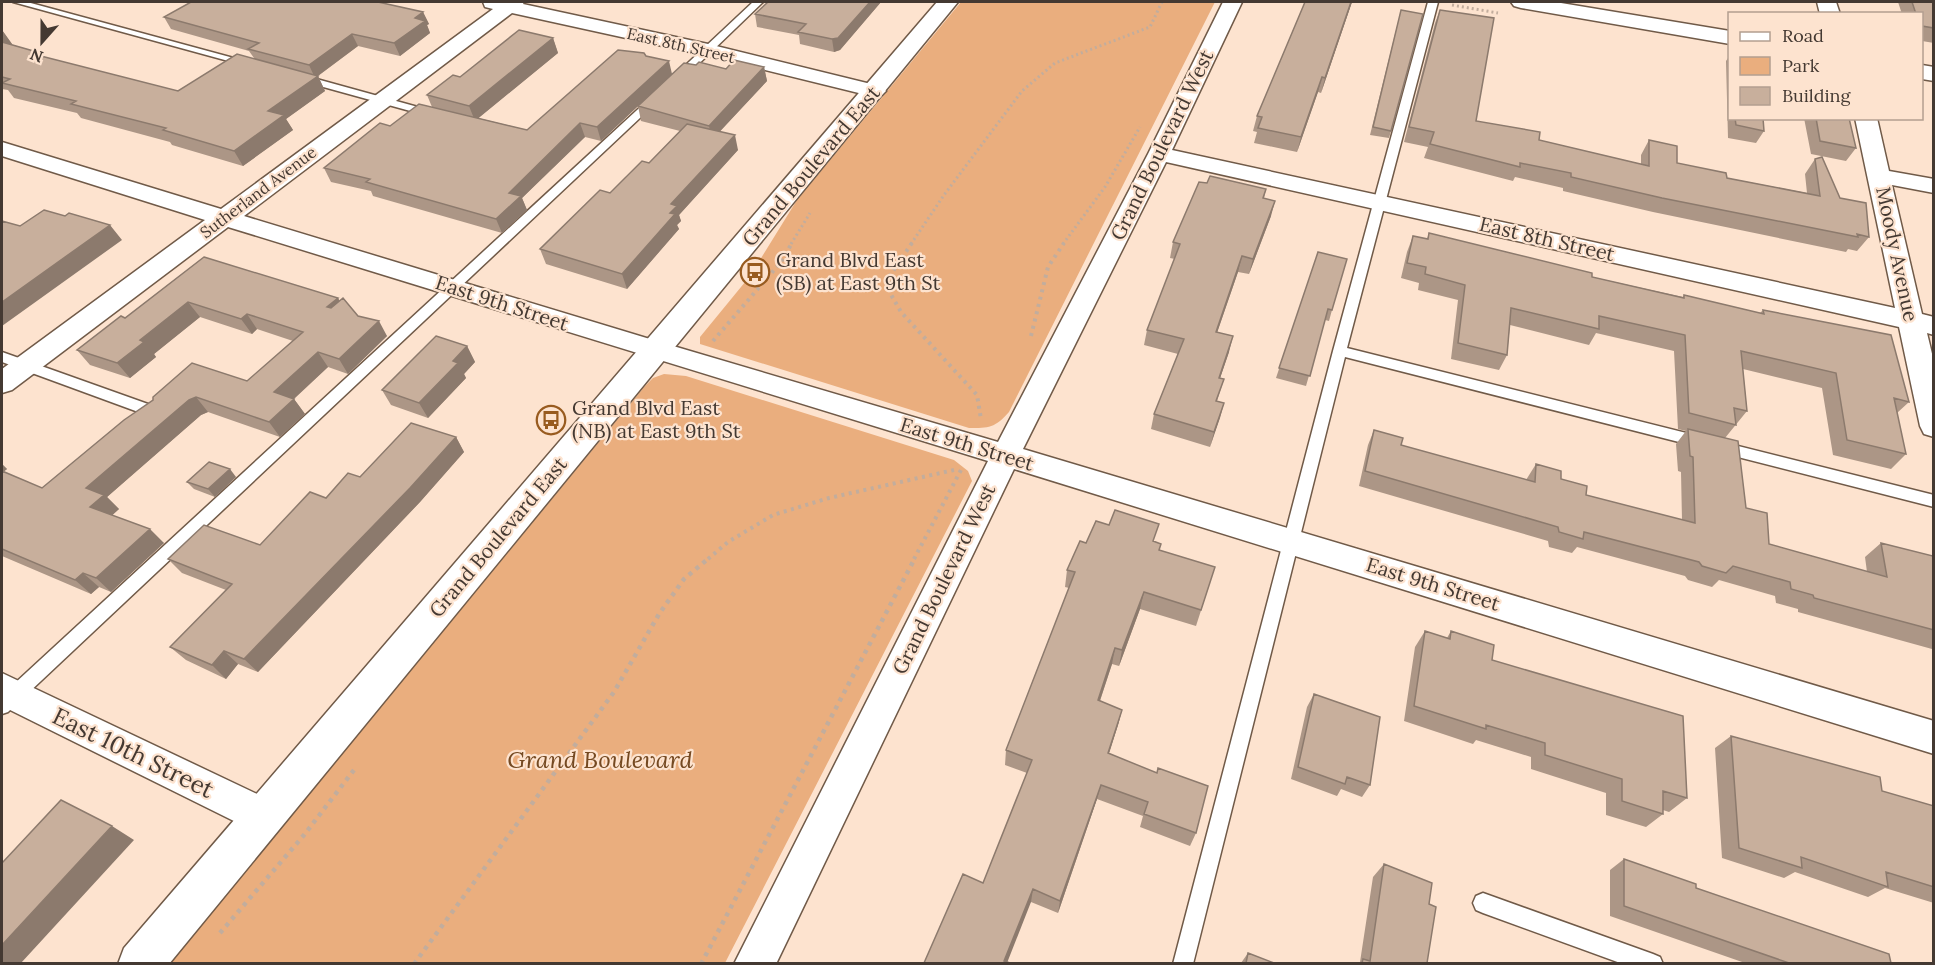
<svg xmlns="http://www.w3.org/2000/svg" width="1935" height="965" font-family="Lora,serif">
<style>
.green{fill:#eaae7e}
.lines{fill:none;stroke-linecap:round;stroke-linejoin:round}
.lane-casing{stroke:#705a48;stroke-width:3}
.street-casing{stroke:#705a48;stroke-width:3}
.secondary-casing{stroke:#705a48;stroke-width:3}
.path-far2{stroke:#c2ad9d;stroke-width:3;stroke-dasharray:2 3;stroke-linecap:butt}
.path-far1{stroke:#c2ad9d;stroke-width:4;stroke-dasharray:3 4.5;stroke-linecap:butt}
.path{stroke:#c2ad9d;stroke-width:4.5;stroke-dasharray:4 5;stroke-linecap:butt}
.lane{fill:#fff;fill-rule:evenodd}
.street{fill:#fff;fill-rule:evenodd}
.secondary{fill:#fff;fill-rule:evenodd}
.wall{fill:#ac9686}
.shaded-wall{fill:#8c7a6d}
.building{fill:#c8af9c;stroke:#8c7a6d;stroke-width:1.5}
.labels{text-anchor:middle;stroke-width:4.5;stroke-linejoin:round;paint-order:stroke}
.far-street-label{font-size:16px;fill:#443932;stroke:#fde3cf}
.street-label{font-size:20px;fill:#443932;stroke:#fde3cf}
.poi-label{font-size:20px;fill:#443932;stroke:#fde3cf;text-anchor:start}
.near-street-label{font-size:24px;fill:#443932;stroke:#fde3cf}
.near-park-label{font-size:24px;font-style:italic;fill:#754921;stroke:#fde3cf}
</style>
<rect width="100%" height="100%" fill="#fde3cf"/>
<!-- green -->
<path class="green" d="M961,2H1215L1009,412C995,428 989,428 969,428L700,344V337L750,276L797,200Z
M664,374L686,376L954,460L968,471L972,481L725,963H170L645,386L653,378Z"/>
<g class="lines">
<!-- lane casing -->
<g class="lane-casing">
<path id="lane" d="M13,2H27L252,63L243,65Z
M753,2H763L682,80H674V76Z
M1428,2H1438L1347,348L1934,495V507L1345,357L1193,964H1173L1333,351Z
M302,75L436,112L437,114L432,117L298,80V76Z
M649,99L658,101L8,712L2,714V695Z
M2,352L162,409L164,413L157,418L152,417L2,362Z
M1483,893L1653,954L1660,957L1663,964H1623L1483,913L1476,910L1473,903L1476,896Z"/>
</g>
<!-- street casing -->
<g class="street-casing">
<path id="street" d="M483,2H524L523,4L708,44L875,85L882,87L886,91L882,95L875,97L708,56L512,13L244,216L663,343L998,442L1148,154L1223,2H1242L1172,150L1895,308L1855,118H1877L1889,171L1934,179V193L1892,185L1922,314L1934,317V335L1927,333L1934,362V437L1924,434L1920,426L1899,327L1166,162L1023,449L1934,721V754L1014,469L776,964H734L988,461L228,227L12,390L2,393V369L205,220L2,156V142L221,209L493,9L485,7Z
M1817,2H1836L1840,14H1820Z
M2,673L278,804L284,817L278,830L265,835L252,830L2,706Z"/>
</g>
<!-- secondary casing -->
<g class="secondary-casing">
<path id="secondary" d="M937,2H958L169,964H118L124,948Z
M1511,2H1555L1730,31V44L1521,8L1514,6Z
M1922,65L1934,67V81L1922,79Z"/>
</g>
<!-- path-far2 -->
<path class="path-far2" d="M1452,5L1498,13
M791,244L810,213
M911,244L944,195L1022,91L1055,63L1150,27L1162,2
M1063,244L1105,187L1140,127"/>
<!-- path-far1 -->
<path class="path-far1" d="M912,243L889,277L890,293L901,312L977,395L981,419
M1031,336L1048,267L1064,243
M713,341L781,262L792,243
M708,559L728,542L773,515L829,498L954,470
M914,559L961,470"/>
<!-- path -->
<path class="path" d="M220,933L304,835L354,770
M414,964L614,692L659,614L684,579L709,558
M701,964L915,558"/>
<!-- lane -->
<use href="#lane" class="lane"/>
<!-- street -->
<use href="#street" class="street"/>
<!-- secondary -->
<use href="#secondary" class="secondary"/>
</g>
<!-- wall -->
<path class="wall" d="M382,2L383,3L423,12L429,24L427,25L430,33L400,56L358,46L318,76L325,91L286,119L293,130L243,166L172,145L170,142L81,118L77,113L14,98L8,90L2,89V30L12,44H10L37,52L40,56L178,91L254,58L249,51L171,29L164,17Z
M768,2H881L840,50L834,52L800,44L799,35L757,27L755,14Z
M1305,2H1352L1321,93L1318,92L1297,152L1254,143L1257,132L1253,131L1257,116Z
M1898,2H1934V43L1922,41V14H1902Z
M1401,10L1391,131L1389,138L1370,135Z
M1440,10L1476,121L1539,140L1641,164V155L1649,140L1677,163L1727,178L1807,193L1805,174L1815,159L1840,198L1869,237L1857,251L1848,249L1846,252L1653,212L1563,191V188L1515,177L1513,181L1424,158L1428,147L1404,142L1435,23Z
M553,38L558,53L478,118L527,130L646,56L672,74L696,65L726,69L764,67L767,81L720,131L738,150L679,215L681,221L677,225L679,229L627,289L546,264L540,249L610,193L649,163L680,131L641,121L638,106L601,141L585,137L522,198L527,210L502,233L373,196L371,191L331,182L324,168L390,126L432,107L427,95Z
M1730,55V118H1763L1764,131L1756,143L1728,138L1726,61Z
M1804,118H1849L1856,148L1846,161L1811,154Z
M1207,183L1266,189L1264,198L1271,216L1249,274L1238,272L1217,333L1229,352L1220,378L1224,379L1217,401L1224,403L1210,447L1151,429L1154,414L1178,354L1144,345L1147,330L1175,259L1170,258L1173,242Z
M1429,233L1592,277L1683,297L1684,295L1760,313L1763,310L1909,402L1897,413L1906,454L1891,469L1833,455L1822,388L1743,369L1747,411L1725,438L1746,508L1769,544L1867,572L1865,557L1881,543L1934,630V648L1932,649L1798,612V609L1776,603L1775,596L1719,580L1712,587L1688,580L1685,576L1577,547L1572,553L1549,547L1548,541L1359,486L1368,445L1374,430L1401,445L1526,480L1536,464L1586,495L1682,520L1681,472L1678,471L1676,444L1686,431L1678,429L1674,351L1596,333L1589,345L1510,325L1507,355L1499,370L1451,359L1458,300L1418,290L1419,283L1401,278L1407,252L1413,236L1427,239Z
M1318,252L1332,310L1329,321L1325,320L1306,386L1276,378Z
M204,257L340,301L358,316L387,336L348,374L328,367L294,399L305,414L280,437L208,412L201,415L107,497L119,509L112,515L164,543L111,592L99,587L91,594L2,556V464L7,469L3,472L42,488L124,420L247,381L293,341L257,329L252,334L200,317L154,354L156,357L130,378L90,365L77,350L125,318Z
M467,346L475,362L464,374L466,378L428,418L391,405L382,390Z
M456,437L464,452L420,502L258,672L238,664L226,679L186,660L170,647L226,590L182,573L168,559L260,545L326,498L360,477Z
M236,477L215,497L194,489L187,482Z
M1155,541L1159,550L1215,567L1196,626L1140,609L1119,666L1112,664L1100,701L1122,710L1118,725L1109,754L1196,833L1190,846L1140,827L1143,816L1097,799L1058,913L1031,902L924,963L983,883L1027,773L1005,765L1006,750L1069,588L1065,587L1067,570L1086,543Z
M1425,631L1447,638L1451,631L1687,798L1669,812L1663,810V814L1646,827L1606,815V793L1531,769V757L1476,740L1473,744L1404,721L1415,647Z
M1314,694L1370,785L1362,797L1341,789L1337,796L1291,779L1307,707Z
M1731,736L1882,791L1934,806V903L1885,888L1868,897L1795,872L1784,878L1722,858L1715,748Z
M1624,859L1696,888L1891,963H1745L1610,916V870Z
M1384,864L1429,904L1427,963H1358L1360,962L1373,877Z
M1248,953L1274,963H1241Z"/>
<!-- shaded-wall -->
<path class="shaded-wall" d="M870,2H881L840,50L834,52L832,39Z
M1351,2H1352L1321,93L1325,78Z
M423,12L429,24L427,25L430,33L400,56L394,43L415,18Z
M2,30L12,44L2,50Z
M352,34L358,46L315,78L309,65Z
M553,38L558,53L475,121L469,106Z
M669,61L672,74L601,141L597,127Z
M764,67L767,81L712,140L709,126Z
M318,76L325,91L286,119L293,130L243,166L234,151L268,111Z
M1322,77L1318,92L1297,152L1301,137Z
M580,123L585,137L522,198L527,210L502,233L496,219L509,193Z
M735,135L738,150L679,215L681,221L677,225L679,229L627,289L622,274L670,213L671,204Z
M1275,201L1271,216L1249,274L1253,259Z
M110,225L122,240L2,326V302Z
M1242,256L1238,272L1212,347L1216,332Z
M338,298L347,313L327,307Z
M188,302L200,317L154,354L156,357L130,378L117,363L140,340Z
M247,314L257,329L252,334L241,319Z
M379,321L387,336L348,374L339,359Z
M1233,336L1229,352L1215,393L1219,378Z
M467,346L475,362L464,374L466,378L428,418L419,403L453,361Z
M318,352L328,367L285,407L274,392Z
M196,397L208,412L201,415L107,497L119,509L105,522L90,507L86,488L189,400Z
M294,399L305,414L280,437L269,422Z
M1224,403L1220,418L1210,447L1214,432Z
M456,437L464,452L420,502L258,672L244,659Z
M2,464L7,469L2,473Z
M230,469L236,477L215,497L208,489Z
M150,529L164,543L111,592L96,578Z
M83,573L99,587L91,594L75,580Z
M1144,592L1140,609L1119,666L1122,650Z
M1115,648L1112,664L1095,715L1098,700Z
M224,651L238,664L226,679L212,665Z
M1122,710L1118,725L1104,768L1108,753Z
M1101,785L1097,799L1058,913L1060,901Z
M112,826L134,840L21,963H2V945Z
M1033,889L1031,902L1007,963L1004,961Z"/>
<!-- building -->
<path class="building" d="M191,2H378L423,12L415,18L425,21L394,43L352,34L309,65L248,49L259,43L164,17Z
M768,2H870L838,38L832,39L798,32L806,24L755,14Z
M1305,2H1351L1325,78L1322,77L1301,137L1258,128L1262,117L1257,116Z
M1912,2H1934V28L1922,26V14H1916Z
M1401,10L1423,14L1391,131L1373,127Z
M1440,10L1494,18L1476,121L1540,132L1539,140L1649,166V140L1677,146V163L1726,173L1727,178L1820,196L1815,159L1822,157L1840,198L1866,203L1869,237L1857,234L1858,237L1662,198L1571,177V173L1520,163V167L1430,144L1434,132L1409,127Z
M519,30L553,38L469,106L427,95L453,75L460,77Z
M2,42L37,52L33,54L178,91L237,54L318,76L268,111L284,115L234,151L163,130L166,128L71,104L76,101L2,83L10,79L2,77Z
M618,50L644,53L646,56L669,61L597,127L580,123L509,193L521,196L496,219L366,182L370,179L324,168L380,123L390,126L419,104L527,130Z
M734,60L764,67L709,126L638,106L684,63L696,65L699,62L726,69Z
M1735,118H1763L1764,131L1736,125Z
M1816,118H1849L1856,148L1820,141Z
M687,124L735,135L671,204L677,206L670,213L675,214L622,274L540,249L600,190L610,193L642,161L649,163Z
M1210,176L1266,189L1263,198L1275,201L1253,259L1242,256L1216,332L1233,336L1219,378L1224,379L1216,401L1224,403L1214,432L1154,414L1184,339L1147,330L1180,244L1173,242L1199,182L1207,183Z
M44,210L65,216L69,213L110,225L2,302V221L20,226Z
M1429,233L1592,273V277L1684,298V295L1764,314L1763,310L1891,335L1909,402L1894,398L1906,454L1847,440L1836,373L1741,351L1747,411L1734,408L1736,425L1689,413L1685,335L1599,316V329L1511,308L1507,355L1458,343L1465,285L1425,274L1426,267L1407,263L1413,236L1428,239Z
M1318,252L1347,259L1332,310L1328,309L1310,376L1279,368Z
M204,257L338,298L327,307L331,308L343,298L358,316L379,321L339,359L318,352L274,392L294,399L269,422L196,397L189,400L86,488L104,495L90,507L150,529L96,578L83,573L75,580L2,549V471L42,488L124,420L153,400V397L192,363L247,381L303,332L247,314L241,319L188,302L140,340L144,342L117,363L77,350L121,316L125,318Z
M436,336L467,346L453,361L458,363L419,403L382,390Z
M411,423L456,437L410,488L244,659L224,651L212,665L170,647L232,584L168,559L204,525L260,545L310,492L326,498L348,473L360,477Z
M1688,429L1738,441L1746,508L1767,513L1769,544L1887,577L1881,543L1933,556L1934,630L1814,598L1813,595L1791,589L1790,582L1733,566L1726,573L1702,566L1699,562L1584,532L1583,539L1559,532L1558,527L1365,471L1374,430L1403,438L1401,445L1535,482L1536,464L1561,471V479L1587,486L1586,495L1695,523L1693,457L1690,456Z
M209,462L230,469L208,489L187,482Z
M1115,510L1159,524L1153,541L1161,544L1159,550L1215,567L1201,610L1144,592L1122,650L1115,648L1098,700L1122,710L1108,753L1157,773L1158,768L1208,786L1196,833L1144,814L1148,802L1101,785L1060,901L1033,889L1004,961L1010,963H924L963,874L983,883L1032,760L1006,750L1075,572L1067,570L1080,541L1086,543L1096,521L1109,525Z
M1425,631L1450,639L1451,631L1494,645L1492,660L1683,716L1687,798L1663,791V814L1622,801V779L1545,755V743L1486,725V729L1414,706Z
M1314,694L1380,717L1370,785L1347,777L1345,784L1298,767Z
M1731,736L1880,777L1882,791L1934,806V887L1886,872L1888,887L1801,857L1802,868L1739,848Z
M61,800L112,826L2,945V863Z
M1624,859L1696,884V888L1889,954L1891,963H1789L1624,906Z
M1384,864L1432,883L1429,904L1436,907L1427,963H1362L1363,959L1370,961Z
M1248,953L1274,963H1246Z"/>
<!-- icons -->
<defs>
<g id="bus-ring" transform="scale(1.5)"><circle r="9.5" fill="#fde3cf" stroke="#985b1f" stroke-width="1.5"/><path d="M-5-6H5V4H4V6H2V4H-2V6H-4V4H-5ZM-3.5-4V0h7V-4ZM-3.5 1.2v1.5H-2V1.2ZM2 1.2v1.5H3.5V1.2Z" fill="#985b1f"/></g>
</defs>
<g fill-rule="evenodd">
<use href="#bus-ring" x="755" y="272"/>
<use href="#bus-ring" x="551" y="420"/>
</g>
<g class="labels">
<!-- far-street labels -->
<g class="far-street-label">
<text transform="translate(681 45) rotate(13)" y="6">East 8th Street</text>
<text transform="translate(258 192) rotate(-37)" y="6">Sutherland Avenue</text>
</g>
<!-- street labels -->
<g class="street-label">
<text transform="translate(1162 145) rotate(-64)" y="7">Grand Boulevard West</text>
<text transform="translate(811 166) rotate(-50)" y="7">Grand Boulevard East</text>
<text transform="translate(1547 239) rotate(13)" y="7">East 8th Street</text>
<text transform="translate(1897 254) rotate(78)" y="7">Moody Avenue</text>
<text transform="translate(502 303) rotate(18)" y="7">East 9th Street</text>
<text transform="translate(967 444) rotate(17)" y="7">East 9th Street</text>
<text transform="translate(498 537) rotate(-50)" y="7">Grand Boulevard East</text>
<text transform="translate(944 579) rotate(-64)" y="7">Grand Boulevard West</text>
<text transform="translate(1433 584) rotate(17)" y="7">East 9th Street</text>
</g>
<!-- poi labels -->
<g class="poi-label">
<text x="776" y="267">Grand Blvd East<tspan x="776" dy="23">(SB) at East 9th St</tspan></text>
<text x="572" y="415">Grand Blvd East<tspan x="572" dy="23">(NB) at East 9th St</tspan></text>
</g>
<!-- near-street labels -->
<g class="near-street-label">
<text transform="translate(133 753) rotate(26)" y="8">East 10th Street</text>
</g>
<!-- near-park labels -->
<g class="near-park-label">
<text x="600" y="768">Grand Boulevard</text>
</g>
</g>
<!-- border -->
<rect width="1935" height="965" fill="none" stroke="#443932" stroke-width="6"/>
<!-- legend -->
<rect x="1728" y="12" width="195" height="108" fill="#fde3cf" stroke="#b39f90" stroke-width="1.5"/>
<rect x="1740" y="32" width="30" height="9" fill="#ffffff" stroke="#b39f90" stroke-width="1.5"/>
<text x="1782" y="42" font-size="18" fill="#443932">Road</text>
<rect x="1740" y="57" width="30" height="18" fill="#eaae7e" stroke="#b39f90" stroke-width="1.5"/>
<text x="1782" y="72" font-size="18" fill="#443932">Park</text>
<rect x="1740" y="87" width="30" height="18" fill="#c8af9c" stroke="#b39f90" stroke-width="1.5"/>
<text x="1782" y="102" font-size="18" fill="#443932">Building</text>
<!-- north arrow -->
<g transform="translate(42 42) rotate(201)" stroke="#fde3cf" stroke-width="4.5" paint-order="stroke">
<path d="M0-4.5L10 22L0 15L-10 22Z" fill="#443932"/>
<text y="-9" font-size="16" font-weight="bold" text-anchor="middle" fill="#443932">N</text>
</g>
</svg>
